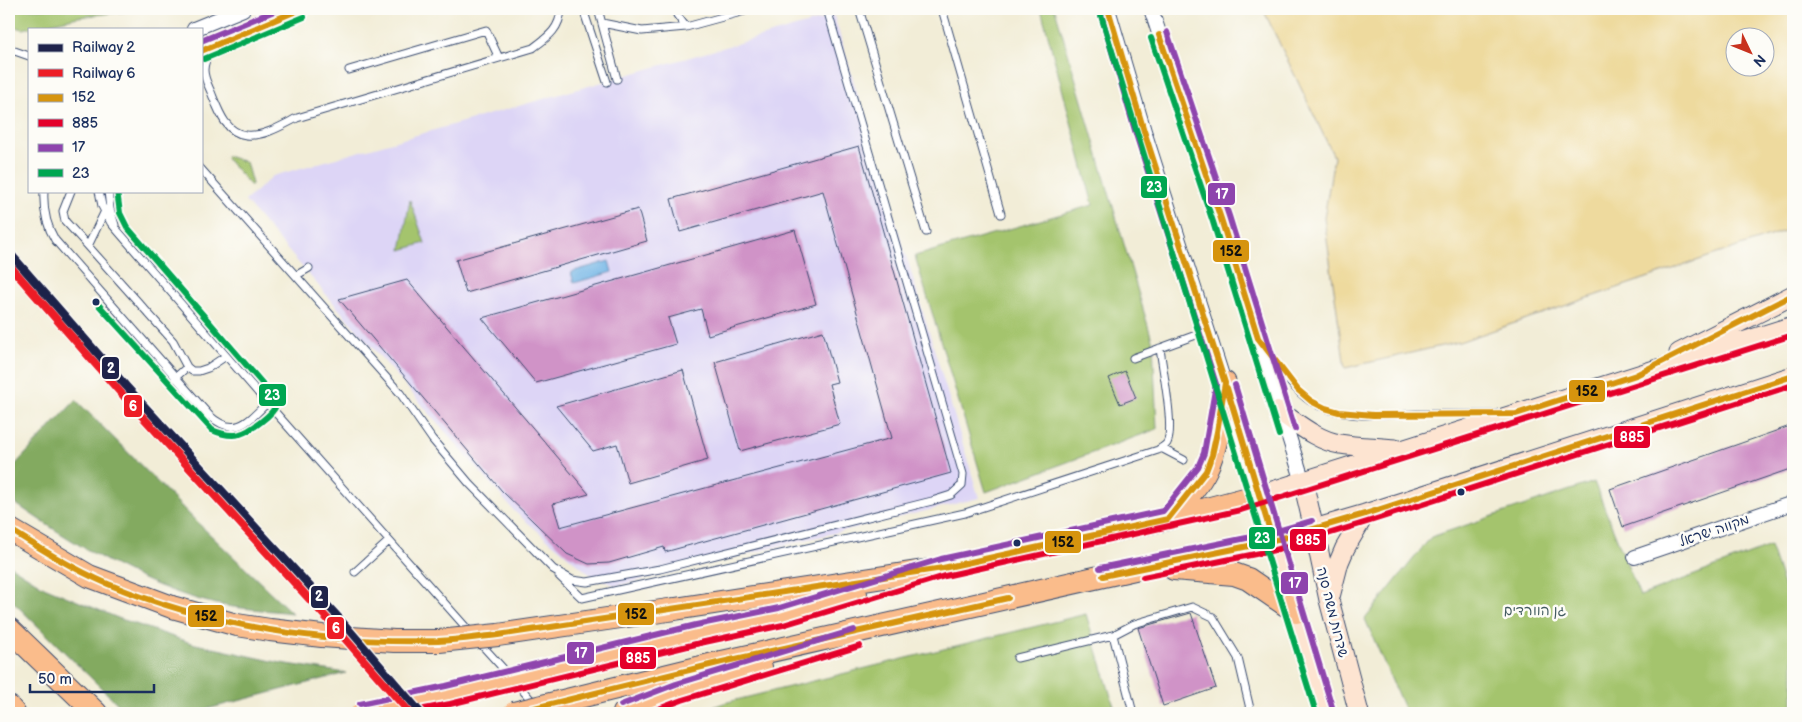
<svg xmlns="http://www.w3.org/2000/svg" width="1802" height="722" font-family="'Balsamiq Sans','Playpen Sans Hebrew',sans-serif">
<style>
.built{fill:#ddd5f6}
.green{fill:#a4c46d;stroke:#607a66}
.forest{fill:#83aa60;stroke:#4f6c5f}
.sand{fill:#eeda9e;stroke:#84847e;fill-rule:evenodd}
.water{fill:#70b4e6;stroke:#4672a2}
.building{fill:#d093c7}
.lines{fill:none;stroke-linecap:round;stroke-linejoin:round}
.service-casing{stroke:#3b4c70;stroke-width:9}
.minor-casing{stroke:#3b4c70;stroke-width:16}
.secondary-casing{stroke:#3b4c70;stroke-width:21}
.trunk-casing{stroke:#3b4c70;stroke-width:24}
.service{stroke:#fff;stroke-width:7}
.minor{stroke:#fff;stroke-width:14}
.secondary{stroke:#fde4d1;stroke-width:19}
.trunk{stroke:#fabc8b;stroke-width:22}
.trunk-bridge-casing{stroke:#3b4c70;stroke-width:24;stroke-linecap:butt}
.trunk-bridge{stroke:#fabc8b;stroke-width:22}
.bus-1-casing{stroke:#fdfcf7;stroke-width:10}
.bus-2-casing{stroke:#fdfcf7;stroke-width:10}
.bus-3-casing{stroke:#fdfcf7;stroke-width:10}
.bus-4-casing{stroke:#fdfcf7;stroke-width:10}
.bus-1{stroke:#d6940e;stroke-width:6}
.bus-2{stroke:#e4002b;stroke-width:6}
.bus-3{stroke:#8e44ad;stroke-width:6}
.bus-4{stroke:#00a651;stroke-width:6}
.rail-1-casing{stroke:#fdfcf7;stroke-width:11}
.rail-2-casing{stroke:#fdfcf7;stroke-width:11}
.rail-1{stroke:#1f234a;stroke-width:8}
.rail-2{stroke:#ed1d26;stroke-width:8}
.bus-dot{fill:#1b2f5e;stroke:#fdfcf7;stroke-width:2}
.labels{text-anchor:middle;stroke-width:5;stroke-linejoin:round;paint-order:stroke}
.street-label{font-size:14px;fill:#1b2f5e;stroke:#fdfcf7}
.park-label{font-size:14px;fill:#445c62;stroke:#fdfcf7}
.line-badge{stroke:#fdfcf7;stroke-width:2}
.badge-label{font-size:14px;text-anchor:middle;font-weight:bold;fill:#fff}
.pale-badge-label{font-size:14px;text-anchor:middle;font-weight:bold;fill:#111}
</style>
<rect width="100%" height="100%" fill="#fdfcf7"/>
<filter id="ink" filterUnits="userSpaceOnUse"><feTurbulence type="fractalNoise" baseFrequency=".02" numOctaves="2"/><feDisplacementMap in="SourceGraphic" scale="10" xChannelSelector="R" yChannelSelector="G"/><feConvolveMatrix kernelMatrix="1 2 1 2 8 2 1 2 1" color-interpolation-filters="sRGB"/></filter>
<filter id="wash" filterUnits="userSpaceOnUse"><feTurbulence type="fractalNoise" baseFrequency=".0096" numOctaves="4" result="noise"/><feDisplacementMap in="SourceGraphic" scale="20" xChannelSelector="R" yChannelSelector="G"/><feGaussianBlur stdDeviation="1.12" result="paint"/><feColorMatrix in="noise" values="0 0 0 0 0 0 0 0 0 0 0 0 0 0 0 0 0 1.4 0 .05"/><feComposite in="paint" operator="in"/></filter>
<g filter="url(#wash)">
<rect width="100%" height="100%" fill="#f2edd7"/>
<!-- built -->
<path class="built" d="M834,16L979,498L616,586L588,573L515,512L245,201L273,176Z"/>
<!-- green -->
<path class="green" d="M9,9H149L78,17L23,29L9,25Z
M1041,9H1055L1153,343L1157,429L986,492L915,256L1093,205Z
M227,156L246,162L252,184L251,186L226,158Z
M410,200L425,243L401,250Z
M1594,482L1640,596L1770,546L1793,614V713H1406L1365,619L1431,537Z
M1086,614L1116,713H696L724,703Z"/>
<!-- forest -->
<path class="forest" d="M76,400L198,523L292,613C268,610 236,609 212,603C138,585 71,542 9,499V459L15,465Z
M9,565L44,587L118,618L191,643L281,663L346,673L192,713H127L9,598Z"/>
<!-- sand -->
<path class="sand" d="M1263,9H1793V228L1459,342L1345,368L1324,218L1334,157ZM1734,38H1764V68H1734Z"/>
<!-- water -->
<path class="water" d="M609,261L612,272L574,283L571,272Z"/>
<g id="blocks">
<!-- building -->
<path class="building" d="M859,146L951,473L665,552L664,547L609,563L589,564L567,554L502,491L339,299L407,280L589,494L553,504L560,527L892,438L823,191L680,232L671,199Z
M638,209L647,241L466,293L456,260Z
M795,230L816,304L708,335L701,309L668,318L676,344L536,383L482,318Z
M823,331L837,382L829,384L840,424L740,451L715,362Z
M683,370L708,460L628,483L617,444L593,451L556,406Z
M1125,371L1136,398L1120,404L1109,378Z
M1793,425V468L1623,527L1610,489Z
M1191,613L1216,688L1163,706L1138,628Z"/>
</g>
</g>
<g filter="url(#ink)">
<use href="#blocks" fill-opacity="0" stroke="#3b4c70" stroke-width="1"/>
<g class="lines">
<!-- service casing -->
<g class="service-casing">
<path id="service" d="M583,9L607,82
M598,9L617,79
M675,9L677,15L686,27
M859,9L926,232
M942,9L1001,214
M602,23L642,31L686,27L752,9
M9,49L29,56
M212,49C208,55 204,62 204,70C204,78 208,85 211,92C218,109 225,133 246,135C264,137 281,126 297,118L533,48C548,37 560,29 561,9
M349,70L486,30L499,58
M201,169L400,393L432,439L469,483L553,569L572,580L587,582L660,569L932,501L951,495L962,485L963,474L827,9
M44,191C43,209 46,225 55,240L209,415C234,438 247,423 267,403
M71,191L63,211L65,221L88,246
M99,191L102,206L111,223L267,403L471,633
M108,191L110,209L115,225
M104,213L88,246L173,341L187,367L192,371H199L208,368L226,356
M297,275L309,268
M1265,348C1278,366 1291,388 1310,401C1340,420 1382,415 1416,414C1441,414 1467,414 1493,414
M1133,358L1207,331
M175,378L187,367
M1161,448L1184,460
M355,572L389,541
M559,576L582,598L965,513L1158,450C1161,448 1165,446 1167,443C1175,428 1162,367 1160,348
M478,641L509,675
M1017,658L1113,635
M516,683L534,703
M1133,713L1113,635L1134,624L1192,607L1213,617L1238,658L1251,713"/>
</g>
<!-- minor casing -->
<g class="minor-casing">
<path id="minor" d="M1108,9L1144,131L1260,495
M1151,9L1221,219L1303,482
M194,29L243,9
M201,51L301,9
M1635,557L1793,503"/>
</g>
<!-- secondary casing -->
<g class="secondary-casing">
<path id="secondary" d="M1679,353L1793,295
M1279,411C1298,424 1318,441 1340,444C1358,447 1377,447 1395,449
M1303,482L1314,529L1329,600L1359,713
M1273,541L1365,514L1793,376
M1330,597L1339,562L1345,548L1365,514
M1325,713L1260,495L1793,326"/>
</g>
<!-- trunk casing -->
<g class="trunk-casing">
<path id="trunk" d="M1168,519C1181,504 1197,488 1206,470C1219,444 1221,412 1225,383
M1174,569L1234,574L1248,579L1296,612
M675,609L943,568L1168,519L1260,495
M9,629L96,713
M698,634L781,616L856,594
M722,662L1148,566L1273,541
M9,707L14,713
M624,713L679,692L761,667"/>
</g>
<!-- service -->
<use href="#service" class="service"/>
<!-- minor -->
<use href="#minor" class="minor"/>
<!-- secondary -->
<use href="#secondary" class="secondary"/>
<!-- trunk -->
<use href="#trunk" class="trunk"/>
<!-- trunk-bridge casing -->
<g class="trunk-bridge-casing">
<path id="trunk-bridge" d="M9,529L89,576L172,607L237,625L270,630L322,636L394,641H439L498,635L675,609
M362,713L448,695L698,634
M514,713L722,662"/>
</g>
<!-- trunk-bridge -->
<use href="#trunk-bridge" class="trunk-bridge"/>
<!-- bus-1 casing -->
<g class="bus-1-casing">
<path id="bus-1" d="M1159,35L1221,219L1258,338L1298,390L1311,401L1325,408L1339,412L1373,415L1516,414L1636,375L1793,295
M201,51L301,9
M1227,388L1273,541
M9,529C41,549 73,569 108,584C212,627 326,644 438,641C458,640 478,637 498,635L943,568L1168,519L1206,471L1212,455L1217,432L1225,383L1144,131L1108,9
M1103,576L1273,541L1365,514L1793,376
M514,713L722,662L1008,598"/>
</g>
<!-- bus-2 casing -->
<g class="bus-2-casing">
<path id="bus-2" d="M1143,577L1275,550L1367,522L1793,385
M404,713L450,704L700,643L783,625L945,576L1241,510L1793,335
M648,713L682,700L860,646"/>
</g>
<!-- bus-3 casing -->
<g class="bus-3-casing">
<path id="bus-3" d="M1167,32L1229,216L1295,429
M201,41L279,9
M1235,385L1333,710
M1100,568L1271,533L1312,521
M360,704L446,686L696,625L779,608L941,559L1163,511L1198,467L1204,453L1216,384L1136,134L1100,11
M621,705L676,684L854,630"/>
</g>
<!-- bus-4 casing -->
<g class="bus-4-casing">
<path id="bus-4" d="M1100,12L1316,713
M1151,38L1213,222L1279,435
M204,59L304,17
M96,302L212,430C221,434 230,437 240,434C249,432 274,414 276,405C276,401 275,400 274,397L127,227L120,213L117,191"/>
</g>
<!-- bus-1 -->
<use href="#bus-1" class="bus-1"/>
<!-- bus-2 -->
<use href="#bus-2" class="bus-2"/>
<!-- bus-3 -->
<use href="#bus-3" class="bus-3"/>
<!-- bus-4 -->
<use href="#bus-4" class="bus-4"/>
<!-- rail-1 casing -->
<g class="rail-1-casing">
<path id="rail-1" d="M9,252L126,386L340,619L421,713"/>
</g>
<!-- rail-2 casing -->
<g class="rail-2-casing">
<path id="rail-2" d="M9,265L120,392L333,625L410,713"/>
</g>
<!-- rail-1 -->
<use href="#rail-1" class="rail-1"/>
<!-- rail-2 -->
<use href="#rail-2" class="rail-2"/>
</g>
</g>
<!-- markers -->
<g class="bus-dot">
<circle cx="96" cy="302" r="4.5"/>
<circle cx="1461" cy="492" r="4.5"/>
<circle cx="1017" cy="543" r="4.5"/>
</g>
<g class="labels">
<!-- street labels -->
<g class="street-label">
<text transform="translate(1714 530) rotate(-19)" y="5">מקווה ישראל</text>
<text transform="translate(1333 612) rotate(76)" y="5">שדרות משה סנה</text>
</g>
<!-- park labels -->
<g class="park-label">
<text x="1535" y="615">גן הוורדים</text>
</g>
</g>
<g class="line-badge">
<rect x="1140" y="175" width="28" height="24" rx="5" fill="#00a651"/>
<rect x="1207" y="182" width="29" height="24" rx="5" fill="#8e44ad"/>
<rect x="1212" y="239" width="38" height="24" rx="5" fill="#d6940e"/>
<rect x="101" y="356" width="19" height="24" rx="5" fill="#1f234a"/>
<rect x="1568" y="379" width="38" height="24" rx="5" fill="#d6940e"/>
<rect x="258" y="383" width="29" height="24" rx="5" fill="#00a651"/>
<rect x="123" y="394" width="20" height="24" rx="5" fill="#ed1d26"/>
<rect x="1613" y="425" width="38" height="24" rx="5" fill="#e4002b"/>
<rect x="1248" y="526" width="28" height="24" rx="5" fill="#00a651"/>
<rect x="1289" y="528" width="38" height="24" rx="5" fill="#e4002b"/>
<rect x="1044" y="530" width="38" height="24" rx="5" fill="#d6940e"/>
<rect x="1280" y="571" width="29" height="24" rx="5" fill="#8e44ad"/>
<rect x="310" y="585" width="19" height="24" rx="5" fill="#1f234a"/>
<rect x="617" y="602" width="38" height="24" rx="5" fill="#d6940e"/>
<rect x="187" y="604" width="38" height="24" rx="5" fill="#d6940e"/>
<rect x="326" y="616" width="19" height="24" rx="5" fill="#ed1d26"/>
<rect x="566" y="641" width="29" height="24" rx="5" fill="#8e44ad"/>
<rect x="619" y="646" width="38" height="24" rx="5" fill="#e4002b"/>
</g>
<g class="badge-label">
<text x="1154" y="192">23</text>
<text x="1222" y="199">17</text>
<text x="111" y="373">2</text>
<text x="272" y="400">23</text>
<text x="133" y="411">6</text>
<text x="1632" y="442">885</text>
<text x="1262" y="543">23</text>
<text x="1308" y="545">885</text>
<text x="1295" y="588">17</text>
<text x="319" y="601">2</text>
<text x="336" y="633">6</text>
<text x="581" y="658">17</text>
<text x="638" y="663">885</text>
</g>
<g class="pale-badge-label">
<text x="1231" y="256">152</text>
<text x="1587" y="396">152</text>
<text x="1063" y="547">152</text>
<text x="636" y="619">152</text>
<text x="206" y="621">152</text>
</g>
<!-- margin -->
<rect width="1802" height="722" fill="none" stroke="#fdfcf7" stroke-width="30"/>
<!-- legend -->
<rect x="28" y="28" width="175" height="165" fill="#fdfcf7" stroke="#a3aaba"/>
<rect x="38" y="44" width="25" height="8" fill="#1f234a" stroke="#a3aaba"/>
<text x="72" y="52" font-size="15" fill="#1b2f5e">Railway 2</text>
<rect x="38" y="69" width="25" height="8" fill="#ed1d26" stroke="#a3aaba"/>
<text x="72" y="78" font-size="15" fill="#1b2f5e">Railway 6</text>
<rect x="38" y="94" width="25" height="8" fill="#d6940e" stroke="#a3aaba"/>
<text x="72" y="102" font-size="15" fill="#1b2f5e">152</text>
<rect x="38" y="119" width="25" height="8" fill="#e4002b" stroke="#a3aaba"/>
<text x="72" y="128" font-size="15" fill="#1b2f5e">885</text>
<rect x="38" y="144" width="25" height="8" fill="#8e44ad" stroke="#a3aaba"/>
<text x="72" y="152" font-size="15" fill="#1b2f5e">17</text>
<rect x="38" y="169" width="25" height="8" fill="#00a651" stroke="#a3aaba"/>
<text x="72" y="178" font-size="15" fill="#1b2f5e">23</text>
<!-- north arrow -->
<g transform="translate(1750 52) rotate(133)"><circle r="24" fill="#fdfcf7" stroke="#a3aaba"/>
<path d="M0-4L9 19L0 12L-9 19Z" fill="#c8321e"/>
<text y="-8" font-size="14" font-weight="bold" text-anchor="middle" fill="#1b2f5e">N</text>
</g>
<!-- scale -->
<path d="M30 684v8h124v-8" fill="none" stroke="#1b2f5e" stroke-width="2.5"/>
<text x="38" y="684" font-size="15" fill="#1b2f5e" stroke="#fdfcf7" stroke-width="4" paint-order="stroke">50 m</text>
</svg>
